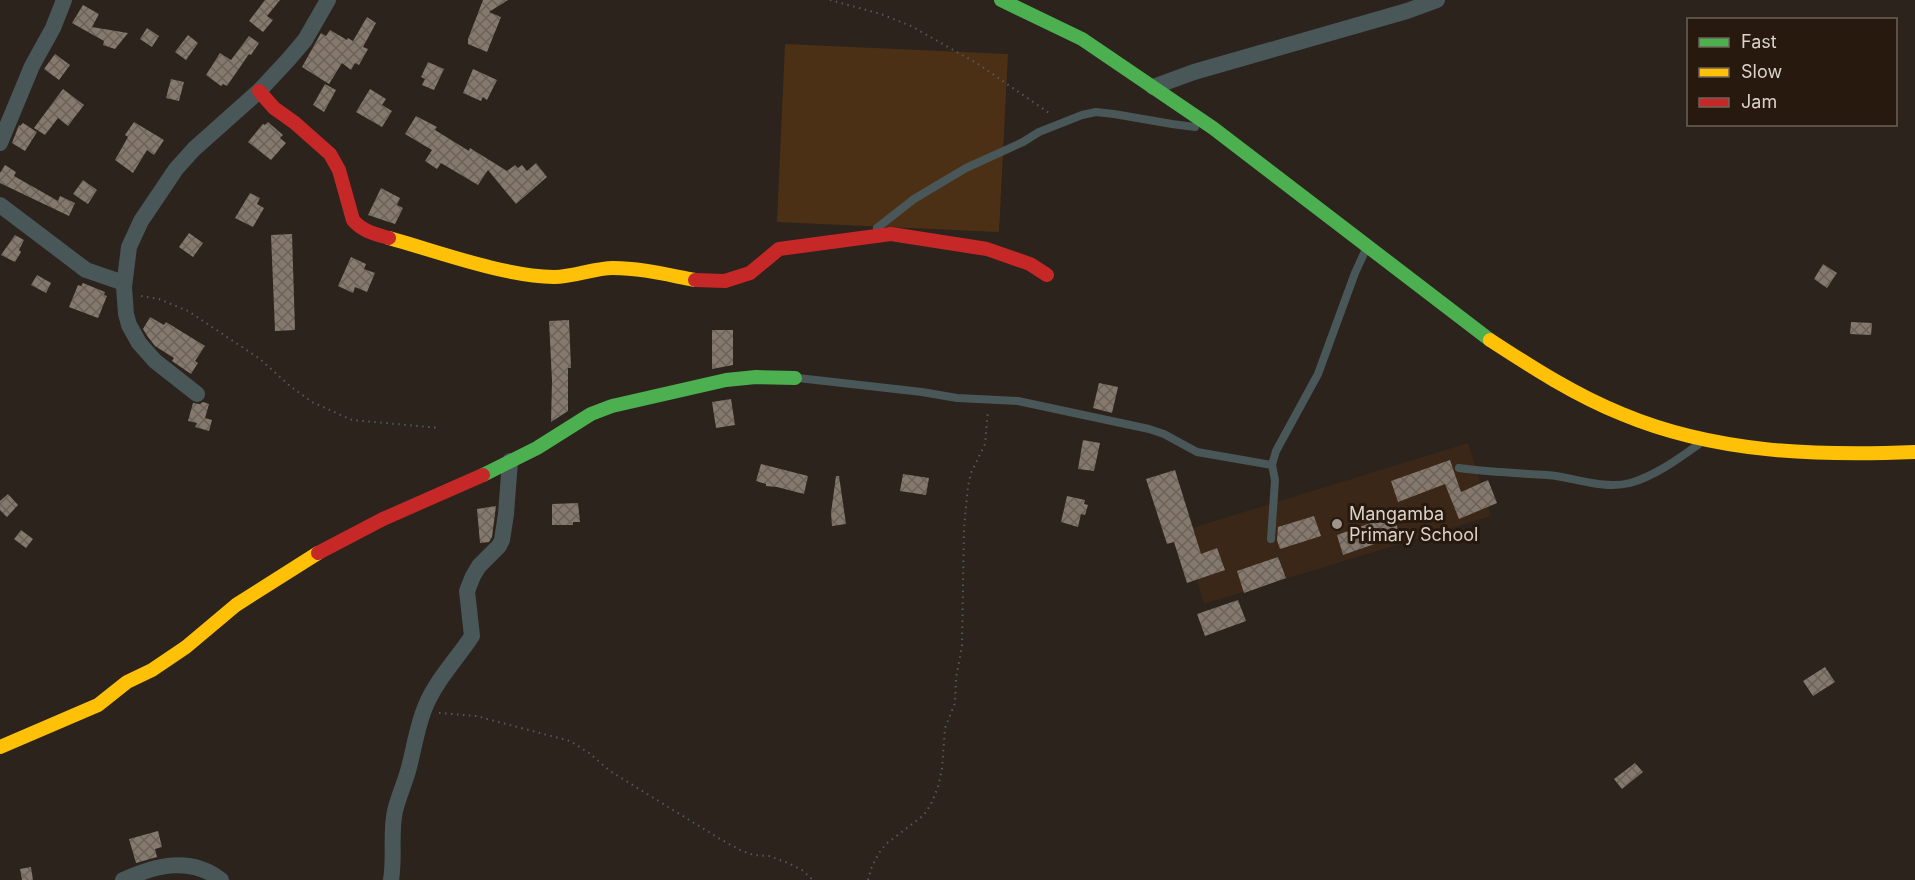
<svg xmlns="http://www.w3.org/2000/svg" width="1915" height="880" font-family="Inter,sans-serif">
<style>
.built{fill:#3a2717}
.park{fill:#4c3015}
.building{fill:url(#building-cross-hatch)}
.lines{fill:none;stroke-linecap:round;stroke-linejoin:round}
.path{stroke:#545a58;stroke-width:2;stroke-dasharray:1.5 4.5;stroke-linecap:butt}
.lane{stroke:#495758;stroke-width:8}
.street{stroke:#495758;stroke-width:16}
.fast{stroke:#4caf50;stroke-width:14}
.slow{stroke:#ffc107;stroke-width:14}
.jam{stroke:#c62828;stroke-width:14}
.poi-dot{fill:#9d958c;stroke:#27190d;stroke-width:2}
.labels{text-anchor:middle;stroke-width:6;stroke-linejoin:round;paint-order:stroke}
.poi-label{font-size:18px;fill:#dbd2c9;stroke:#27190d;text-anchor:start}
</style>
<defs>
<pattern id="building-cross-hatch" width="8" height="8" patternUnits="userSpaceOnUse" patternTransform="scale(1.5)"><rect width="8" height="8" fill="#85796d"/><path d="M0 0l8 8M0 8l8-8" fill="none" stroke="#6a6259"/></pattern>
</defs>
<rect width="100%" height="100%" fill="#2b231c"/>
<!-- built -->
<path class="built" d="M1468,443L1491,516L1204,604L1182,531Z"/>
<!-- park -->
<path class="park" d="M785,44L1008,54L999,232L777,222Z"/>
<!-- building -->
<path class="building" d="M265,0H280L267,16L273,20L263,32L249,21Z
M483,0H508L489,12L501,17L487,52L468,44V39Z
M83,5L99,14L92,27L128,33L115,49L103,45L104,41L72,23Z
M367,17L376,23L363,47L368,49L359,65L355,63L351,70L342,63L329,84L302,67L321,33L326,36L330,30L347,40L348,38L353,41Z
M147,28L159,36L152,47L140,39Z
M188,35L198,43L186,60L175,52Z
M249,36L259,43L251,55L249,54L227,86L223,84L221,86L206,75L220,53L231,60Z
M55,54L70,65L59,80L44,69Z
M428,62L444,69L434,90L422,85L425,79L421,77Z
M473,69L497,80L487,100L483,97L481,101L463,93Z
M171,79L184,82L179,101L166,98Z
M325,84L336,90L324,112L313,105Z
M63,89L84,105L68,126L58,118L45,135L34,128Z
M370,89L386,99L382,105L392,111L382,127L356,112Z
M416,116L437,127L435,130L469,151L470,148L507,171L515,165L518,168L522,165L527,171L536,163L547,177L516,204L488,170L478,185L441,163L437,169L425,161L432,150L405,134Z
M134,122L164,140L154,155L147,150L133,173L115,160L128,137L125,135Z
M268,122L283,135L280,138L286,143L271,160L248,142L263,124L265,125Z
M23,123L37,132L25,151L12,143L19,125L20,126Z
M5,165L16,172L14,176L58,201L60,196L75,203L69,216L0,183V173Z
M83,180L97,190L88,204L73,194Z
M381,188L400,198L397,205L403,208L395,224L368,215Z
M250,193L260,198L257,204L264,208L253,227L235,218Z
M189,233L203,243L193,257L179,247Z
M292,234L295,330L275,331L271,235Z
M15,235L24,240L19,250L21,252L15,262L1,255Z
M351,257L366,264L364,269L375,273L367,292L355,287L353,293L338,286Z
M1823,264L1837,273L1827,288L1814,279Z
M37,275L51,283L46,293L31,285Z
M83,283L105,292L104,295L107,296L98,318L69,307L78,285L81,286Z
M150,317L164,325L166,322L205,346L195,361L198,363L191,374L172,361L174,358L155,346L148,337L143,329Z
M569,320L571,368H568V411L551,422L552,381L549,321Z
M1851,322L1872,323L1871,335L1850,334Z
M712,330H733V365L712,369Z
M1099,383L1118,387L1112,413L1093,408Z
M731,399L735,425L716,428L712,402Z
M203,402L209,404L205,418L212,420L209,431L195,427L197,423L188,421L193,403L200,404Z
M1083,440L1100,443L1094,471L1078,469Z
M1450,460L1461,492L1488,480L1497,503L1459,519L1445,484L1398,502L1391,481Z
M761,464L808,476L804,494L777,487L766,486V484L756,481Z
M1175,470L1201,554L1217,548L1225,570L1187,583L1174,542L1167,544L1146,479Z
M903,474L929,478L926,495L900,491Z
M836,476H839L846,524L832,526L831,513Z
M8,494L18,505L7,517L0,510V501Z
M1067,496L1085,500L1084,504L1088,505L1085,515L1081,514L1078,527L1061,522Z
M578,503L580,522H573V525H552V504Z
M496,506L492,537L489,542L480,543L477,509Z
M1393,515L1400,535L1343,555L1337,535Z
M1314,516L1321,536L1280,549L1277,540L1278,527Z
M21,530L33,539L26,548L14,539Z
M1278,557L1286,578L1244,593L1237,571Z
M1238,600L1246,621L1205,636L1197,614Z
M1825,667L1835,682L1813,696L1803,681Z
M1635,763L1643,772L1622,789L1614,779Z
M158,831L162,847L155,849L157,857L136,863L129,839Z
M31,867L33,880H22L20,869Z"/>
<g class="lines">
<!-- path -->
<path class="path" d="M830,0L881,14L911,26L978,64L1052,115
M141,296L159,299L188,311L260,359L290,386L312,402L352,420L440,428
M439,713L476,716L570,741L589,753L610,771L720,839L742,851L754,855L769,856L788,863L802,870L813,880
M868,880L872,866L879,853L886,844L924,815L931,804L938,787L942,769L945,728L955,703L956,678L962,646L964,528L968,486L971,473L985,444L988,410"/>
<!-- lane -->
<path class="lane" d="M877,228L914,199L966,168L1023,142L1039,132L1082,115L1096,112L1114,114L1172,124L1195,127
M798,378L922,392L957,398L1018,401L1149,429L1164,434L1197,452L1272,465
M1459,468C1488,472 1517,473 1547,475C1574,477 1603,490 1630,483C1655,476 1678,459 1699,444
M1271,539L1275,480L1272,465L1276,451L1318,374L1355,273L1366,249"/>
<!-- street -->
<path class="street" d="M1153,87L1194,72L1407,11L1437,0
M0,143L32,66L53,28L64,0
M0,205L86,270L124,283
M197,394L155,361L139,343L129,325L126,314L124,287L129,247L141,221L176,169L194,149L259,91L288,60L305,40L328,0
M123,880C156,865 191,856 221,880
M391,880C395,857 390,834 395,811C398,798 404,785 408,771C414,750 417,725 426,705C437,679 457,659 472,636L467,591L473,576L479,566L499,546L502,540L506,514L510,461"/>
<!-- fast -->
<path class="fast" d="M1001,0L1082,39L1213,128L1490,340
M483,475L537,448L591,414L612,406L726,380L756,377L795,378"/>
<!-- slow -->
<path class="slow" d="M389,238C439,252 503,276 554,277C574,277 594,268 613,268C641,268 668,275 695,280
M1490,340C1533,368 1575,395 1622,414C1715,453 1816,456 1915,452
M0,747L98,705L127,682L152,670L186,647L236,605L318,553"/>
<!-- jam -->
<path class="jam" d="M259,91L274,108L295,123L330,154L339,170L353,220C362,231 375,234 389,238
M695,280L725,281L750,273L779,249L891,234L987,249L1030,264L1047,275
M318,553L383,519L483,475"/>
</g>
<!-- markers -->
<circle class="poi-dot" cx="1337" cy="524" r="6"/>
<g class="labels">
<!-- poi labels -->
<g class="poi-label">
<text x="1349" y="520">Mangamba<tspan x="1349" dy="21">Primary School</tspan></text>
</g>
</g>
<!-- legend -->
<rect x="1687" y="18" width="210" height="108" fill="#27190d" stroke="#6f6358" stroke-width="1.5"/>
<rect x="1699" y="38" width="30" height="9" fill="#4caf50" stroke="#6f6358" stroke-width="1.5"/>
<text x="1741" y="48" font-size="18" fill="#dbd2c9">Fast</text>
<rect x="1699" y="68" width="30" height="9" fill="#ffc107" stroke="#6f6358" stroke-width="1.5"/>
<text x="1741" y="78" font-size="18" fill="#dbd2c9">Slow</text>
<rect x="1699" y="98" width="30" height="9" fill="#c62828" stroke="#6f6358" stroke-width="1.5"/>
<text x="1741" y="108" font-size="18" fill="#dbd2c9">Jam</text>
</svg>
